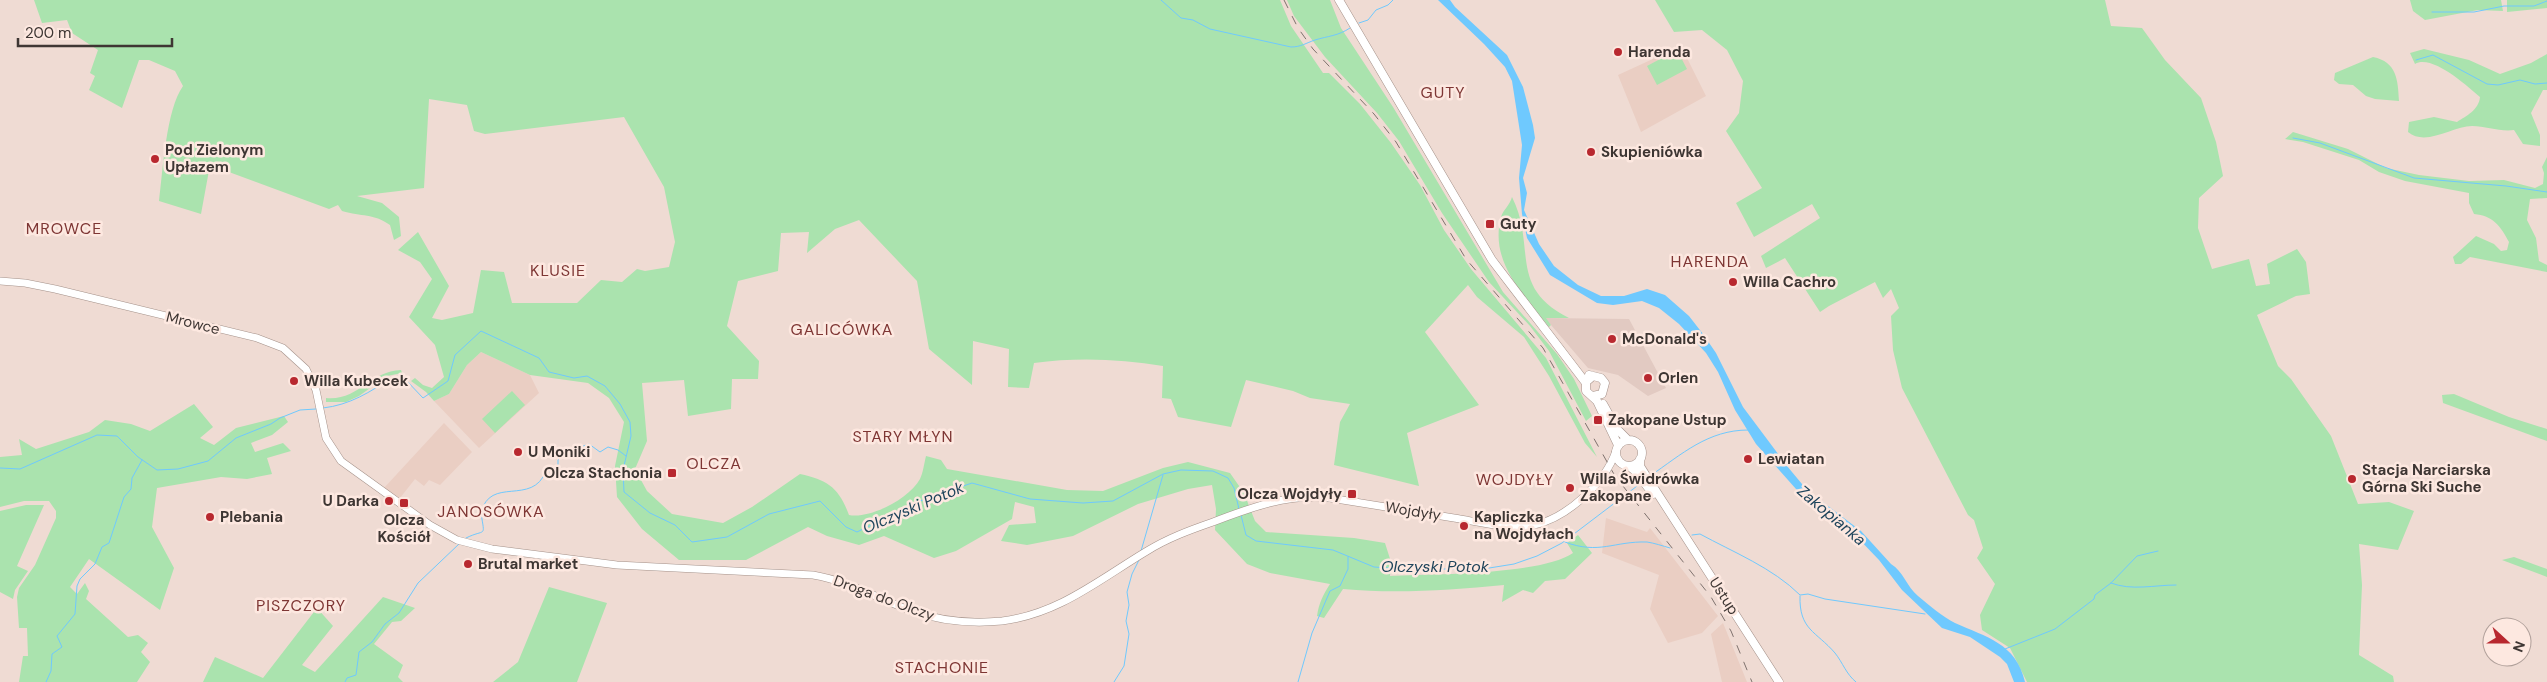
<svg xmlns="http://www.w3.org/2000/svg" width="2547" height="682" font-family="'DM Sans',sans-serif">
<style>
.commercial{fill:#e2cac2}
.built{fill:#eacec3}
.green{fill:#aae3ae}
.water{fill:#6fc9fe}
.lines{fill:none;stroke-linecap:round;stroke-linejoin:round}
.stream{stroke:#6fc9fe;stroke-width:1}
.secondary-casing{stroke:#a49189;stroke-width:8}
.primary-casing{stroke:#a49189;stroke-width:9}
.secondary{stroke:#fff;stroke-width:7}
.primary{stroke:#fff;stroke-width:8}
.rail{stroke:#7f726e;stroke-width:1;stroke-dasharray:9 9;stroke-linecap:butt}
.poi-dot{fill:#b8282f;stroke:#fde8e0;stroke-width:2}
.labels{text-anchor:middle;stroke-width:5;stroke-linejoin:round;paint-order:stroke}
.poi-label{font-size:15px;font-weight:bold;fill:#3e3633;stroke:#fde8e0;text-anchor:start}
.street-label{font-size:15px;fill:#3e3633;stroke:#fde8e0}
.neighbourhood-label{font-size:16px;letter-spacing:1px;fill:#7e3634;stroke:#fde8e0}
.water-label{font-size:16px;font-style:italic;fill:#1e445b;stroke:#fde8e0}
</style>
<rect width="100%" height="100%" fill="#efdbd3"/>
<!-- commercial -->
<path class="commercial" d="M1545,318L1629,319L1666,388L1648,396L1618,375L1588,368Z"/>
<!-- built -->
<path class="built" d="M1681,46L1706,96L1641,132L1618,75Z
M481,352L530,375L539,393L479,448L434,401L449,394L467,365Z
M444,423L472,452L440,485L429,480L424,486L415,479L400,498L384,488Z
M1606,518L1647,532L1650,528L1718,616L1702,633L1668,643L1650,609L1659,575L1602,553Z
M1723,623L1747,682H1722L1711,634Z"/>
<!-- green -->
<path class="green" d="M34,0H1280L1291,26L1323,73H1329L1360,104L1391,143L1420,185L1444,230L1471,269L1546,358L1597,457L1585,443L1549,376L1524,337L1477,297L1468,285L1425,332L1479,405L1407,433L1419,486L1334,465L1340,422L1350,404L1310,398L1293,391L1246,380L1231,427L1178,417L1171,399L1162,398L1163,366C1121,359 1077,357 1034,363L1029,388L1008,387L1009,349L973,341L972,385L929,349L917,281L859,220L835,229L807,253L809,232L781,233L778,271L738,281L727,326L759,361L758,379H732L731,409L688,416L684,380L642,383L647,441L635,469L647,491L672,514L723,523L752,507L800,474C828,480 839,488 849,515C870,519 909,499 920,479C923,473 924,464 926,456L941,460L947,469L1067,490L1103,491L1163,468L1188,462L1230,473L1244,493L1255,521L1266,532L1354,538L1385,543L1391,562L1390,576C1433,574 1541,575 1573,553L1567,543L1578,535L1592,553L1565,579L1545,581L1533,593L1523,590L1502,602L1504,585C1450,590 1397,594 1343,589L1324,618L1317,616C1319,603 1323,595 1330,584L1270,573L1247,564L1215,530L1216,509L1212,485L1188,489L1138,504L1073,536L1027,545L1001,541L1009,525L1036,523L1034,507L1015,502L1012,519L956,551L934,558L884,536L859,545L827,536L808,527L746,560H679L642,529L617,497L615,466L624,422L609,398L588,383L530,375L481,352L467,365L449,394L434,401L426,392L411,381L415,378L423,385L432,388L444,377L435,345L409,317L432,279L420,262L398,250L418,232L449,286L432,318L442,320L473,313L481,270L504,272L512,303H577L601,280L622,282L637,269L645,271L669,267L675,242L664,187L624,117L485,134L474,131L467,105L429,99L424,188L357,196L382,203L399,217L401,236L394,240L390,225C373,213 362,217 342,211L338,205L329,209L210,165L201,214L159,201C163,170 166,110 183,86L175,71L149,60H139L122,108L89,90L95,76L90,73L98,50L72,33L67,20L42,23Z
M1287,0H1330L1341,28L1393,107L1503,292L1557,354L1574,379L1592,416L1586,421L1549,351L1530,326L1489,282L1442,213L1399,141L1377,113L1325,57L1294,16Z
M1655,0H2105L2111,26L2142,28L2165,60L2201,98L2216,142L2223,176L2199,198L2198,228L2212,269L2249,259L2256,286L2270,284L2267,264L2297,249L2306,262L2310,294L2296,296L2257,315L2278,366L2291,379L2331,436L2358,504L2389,502L2414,511L2398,550L2359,544L2362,585L2359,655L2393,676L2394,682H2027L2010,648L1982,630L1980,615L1995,584L1977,558L1983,548L1974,520L1968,515L1902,388L1893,350L1891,316L1899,308L1891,289L1883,298L1875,282L1829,306L1820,312L1785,258L1766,268L1761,256L1820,218L1812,204L1754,237L1736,203L1762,188L1726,131L1739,113L1743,81L1727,50L1702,30L1674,32Z
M2410,0H2501L2503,11L2478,10L2425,20L2413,11Z
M2507,0H2547V8L2507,12Z
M2424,49L2469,60L2500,74L2531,63L2547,54V90H2543L2531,113L2540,135V146L2523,144L2514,130C2500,132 2486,126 2472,126C2453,126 2426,147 2408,132L2409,122L2434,117L2457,122C2466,116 2479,110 2480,97C2467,86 2432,54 2415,64L2410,53Z
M1677,50L1687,69L1657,85L1647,66Z
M2373,57C2397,62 2398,80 2399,101L2375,99L2366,96L2353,85L2339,84L2334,80L2335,73Z
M2293,132L2348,149L2386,168L2419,175L2469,181L2504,180L2535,188L2543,184L2544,173L2542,167L2547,157V198L2530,199L2527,220L2536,238L2539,261L2547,265V272L2470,257L2461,264H2455L2453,257L2476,236L2494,244L2501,251L2507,250L2509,242C2500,225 2493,216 2474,214L2469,203V193L2405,181L2379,172L2359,160L2303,142L2285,139Z
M1512,197C1537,246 1507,287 1569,318H1546L1551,325L1549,327C1524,295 1489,262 1501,217C1503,210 1510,205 1512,197Z
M401,370L402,373L387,376L359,396L346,402H326V398C359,401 370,371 401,370Z
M512,391L525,405L495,433L482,419Z
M2454,394L2509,417L2547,429V441L2443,403L2442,395Z
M194,404L213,427L200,438L214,445L236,428L284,416L288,422L272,435L251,443L255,452L283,443L291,451L267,458L272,474L247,479L221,477L157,488L152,527L174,568L160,610L89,559L70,587L77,594L85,583L89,591L86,599L128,637L138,635L148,643L141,652L150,662L137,682H19L23,656H28L27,628H19L17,597L19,588L35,565L56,518V511L49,501H24L0,507V457L22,455L19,439L36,449L89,432L105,420L131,424L150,431Z
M26,505H44L17,566L28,571L15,590L13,599L0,592V511Z
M2514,557L2547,569V577L2502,560Z
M549,587L607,603L577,682H493L518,662Z
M383,597L415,608L401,621L392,622L374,644L403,665L398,677L403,682H203L215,657L263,678L317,608L333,626L302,665L315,672Z"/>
<!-- water -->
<path class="water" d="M1438,0H1450L1455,7L1507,55L1523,87L1533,125L1535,138L1523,178L1527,193L1524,210L1539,244L1554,266L1578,285L1601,296H1624L1647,289L1665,295L1689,316L1703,334L1716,353L1743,407L1787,466L1807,490L1861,531L1891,564C1903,571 1907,587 1918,596C1929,605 1943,617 1955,623C1986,637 2016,643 2025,682H2014L2007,664L2000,657L1970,637L1942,628L1902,590L1879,560L1856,536L1839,521L1813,505L1796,489L1756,444L1735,410L1718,372L1706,353L1679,324L1659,308L1642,301L1613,305L1597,303L1550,275L1527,238L1522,214L1519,178L1522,145L1512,81L1505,67L1484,44Z"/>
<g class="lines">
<!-- stream -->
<path class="stream" d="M1161,0L1181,18L1193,20L1210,29L1291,47C1301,47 1306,43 1315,40C1328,36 1338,36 1350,28
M2432,12H2474L2504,6H2534L2547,1
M1359,23L1368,20L1376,10L1388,5L1393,0
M2416,60L2433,55L2487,84L2498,85L2520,80L2535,84L2547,83
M2293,138L2320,143L2414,178L2506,186L2547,192
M323,408C350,405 370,392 393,377L405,379L423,398L448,381L455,355L481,331L539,358L549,372L574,378L587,376L605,386L620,404L630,422L631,436L623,470L624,492L650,513L675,525L692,542L727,537L769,514L820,501L846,527L857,532L920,501L972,483L1030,499L1083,503L1113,501L1163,474L1181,470L1213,471L1228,478L1234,488L1239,509
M0,468L20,469L97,435L117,436L138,457L157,470L178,469L208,461L236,438L271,424L280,418L300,410L316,409
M1650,476C1682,454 1708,430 1748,430
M1241,515L1246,535L1256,541L1333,550L1374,567L1403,569H1483L1514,564L1537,556L1562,543L1641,483
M1692,535L1700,534C1733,552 1773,568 1800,595L1808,594L1825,599L1925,614
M466,538C486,528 485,539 481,513C490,475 532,507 546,471H558V460L562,456L576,458L579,455L581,447L589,444L600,452L608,447L618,450L626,456
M1565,542C1599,555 1614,541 1647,542C1654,543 1663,546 1670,548
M1141,551L1163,475
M2111,583C2131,591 2155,585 2176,585
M1800,596C1799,630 1816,631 1835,653C1843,663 1846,674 1856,682
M2005,649L2055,629L2094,599L2095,595L2111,583L2137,556L2158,551
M46,682L51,671L52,654L62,647L57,636L75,614L77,586L80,579L95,564L102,547L109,543L124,497L131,489L132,478L142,460
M345,682L347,678L356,675L359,652L372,642L385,624L399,613L418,583L459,544
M1114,682L1124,666L1129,634L1126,621L1129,605L1127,592L1132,574L1139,560
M1298,682L1312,633L1330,591L1340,586L1348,569V557"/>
<!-- secondary casing -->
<g class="secondary-casing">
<path id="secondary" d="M0,281L25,283L55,289L257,338L283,348L306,369L316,390L326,438L341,461L430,525L457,540L492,549L617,565L813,575C848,581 877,598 909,610C939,621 971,624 1002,621C1059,614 1100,579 1147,551C1168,538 1190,530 1213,522C1252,507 1287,494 1330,498C1371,505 1413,511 1454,518C1480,522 1508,530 1534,525C1567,518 1605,483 1616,451"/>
</g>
<!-- primary casing -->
<g class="primary-casing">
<path id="primary" d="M1339,0L1492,260L1586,383
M1589,375L1601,378L1605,383L1602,394L1593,396
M1593,376L1586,382V391L1597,401L1618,445
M1603,404L1617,429L1627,439
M1616 453a13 13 0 1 1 26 0a13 13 0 1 1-26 0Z
M1640,459V466L1645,474L1779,682
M1630,467L1635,471L1653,494"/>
</g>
<!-- secondary -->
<use href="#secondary" class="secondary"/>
<!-- primary -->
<use href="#primary" class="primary"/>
<!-- rail -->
<path class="rail" d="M1284,0L1298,28L1313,49L1374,114L1396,142L1466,259L1543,348L1615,476L1711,597L1731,631L1752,682"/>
</g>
<!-- markers -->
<g class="poi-dot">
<circle cx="1618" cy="52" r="5"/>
<circle cx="1591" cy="152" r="5"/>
<circle cx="155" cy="159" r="5"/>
<rect x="1485" y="219" width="10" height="10" rx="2.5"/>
<circle cx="1733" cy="282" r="5"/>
<circle cx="1612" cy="339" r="5"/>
<circle cx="1648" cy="378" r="5"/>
<circle cx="294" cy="381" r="5"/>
<rect x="1593" y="415" width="10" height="10" rx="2.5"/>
<circle cx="518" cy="452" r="5"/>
<circle cx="1748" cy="459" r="5"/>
<rect x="667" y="468" width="10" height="10" rx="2.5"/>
<circle cx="2352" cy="479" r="5"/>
<circle cx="1570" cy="488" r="5"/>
<rect x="1347" y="489" width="10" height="10" rx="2.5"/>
<circle cx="389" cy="501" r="5"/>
<rect x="399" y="498" width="10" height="10" rx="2.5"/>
<circle cx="210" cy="517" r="5"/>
<circle cx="1464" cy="526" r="5"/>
<circle cx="468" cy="564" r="5"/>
</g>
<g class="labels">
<!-- poi labels -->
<g class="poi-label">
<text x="1628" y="57">Harenda</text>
<text x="165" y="155">Pod Zielonym<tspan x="165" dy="17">Upłazem</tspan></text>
<text x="1601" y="157">Skupieniówka</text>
<text x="1500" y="229">Guty</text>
<text x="1743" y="287">Willa Cachro</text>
<text x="1622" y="344">McDonald's</text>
<text x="1658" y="383">Orlen</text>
<text x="304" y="386">Willa Kubecek</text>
<text x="1608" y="425">Zakopane Ustup</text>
<text x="528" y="457">U Moniki</text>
<text x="1758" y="464">Lewiatan</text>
<text x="2362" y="475">Stacja Narciarska<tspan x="2362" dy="17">Górna Ski Suche</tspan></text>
<text x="662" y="478" text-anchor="end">Olcza Stachonia</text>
<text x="1580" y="484">Willa Świdrówka<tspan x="1580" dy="17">Zakopane</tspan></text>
<text x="1342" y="499" text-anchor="end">Olcza Wojdyły</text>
<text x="379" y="506" text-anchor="end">U Darka</text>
<text x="220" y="522">Plebania</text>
<text x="1474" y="522">Kapliczka<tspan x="1474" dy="17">na Wojdyłach</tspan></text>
<text x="404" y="525" text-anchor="middle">Olcza<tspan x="404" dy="17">Kościół</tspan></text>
<text x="478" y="569">Brutal market</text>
</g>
<!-- street labels -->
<g class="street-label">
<text transform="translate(193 323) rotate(14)" y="5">Mrowce</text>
<text transform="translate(1413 511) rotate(9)" y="5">Wojdyły</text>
<text transform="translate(1724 596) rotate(57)" y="5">Ustup</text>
<text transform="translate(884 598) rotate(20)" y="5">Droga do Olczy</text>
</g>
<!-- neighbourhood labels -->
<g class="neighbourhood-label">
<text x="1443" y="98">GUTY</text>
<text x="64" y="234">MROWCE</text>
<text x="1710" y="267">HARENDA</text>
<text x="558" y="276">KLUSIE</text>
<text x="842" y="335">GALICÓWKA</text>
<text x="903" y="442">STARY MŁYN</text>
<text x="714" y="469">OLCZA</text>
<text x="1515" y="485">WOJDYŁY</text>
<text x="491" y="517">JANOSÓWKA</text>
<text x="301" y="611">PISZCZORY</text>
<text x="942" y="673">STACHONIE</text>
</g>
<!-- water labels -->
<g class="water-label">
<text transform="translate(913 507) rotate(-23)" y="6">Olczyski Potok</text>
<text transform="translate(1832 515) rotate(40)" y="6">Zakopianka</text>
<text x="1435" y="572">Olczyski Potok</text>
</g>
</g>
<!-- north arrow -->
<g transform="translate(2507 642) rotate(111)"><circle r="24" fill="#fde8e0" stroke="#b1a19b"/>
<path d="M0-4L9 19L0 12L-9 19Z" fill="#b8282f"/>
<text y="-8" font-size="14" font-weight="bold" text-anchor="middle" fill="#3e3633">N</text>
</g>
<!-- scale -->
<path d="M18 38v8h154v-8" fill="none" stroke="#3e3633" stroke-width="2.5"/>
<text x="25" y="38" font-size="15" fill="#3e3633" stroke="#fde8e0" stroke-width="4" paint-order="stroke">200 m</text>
</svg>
